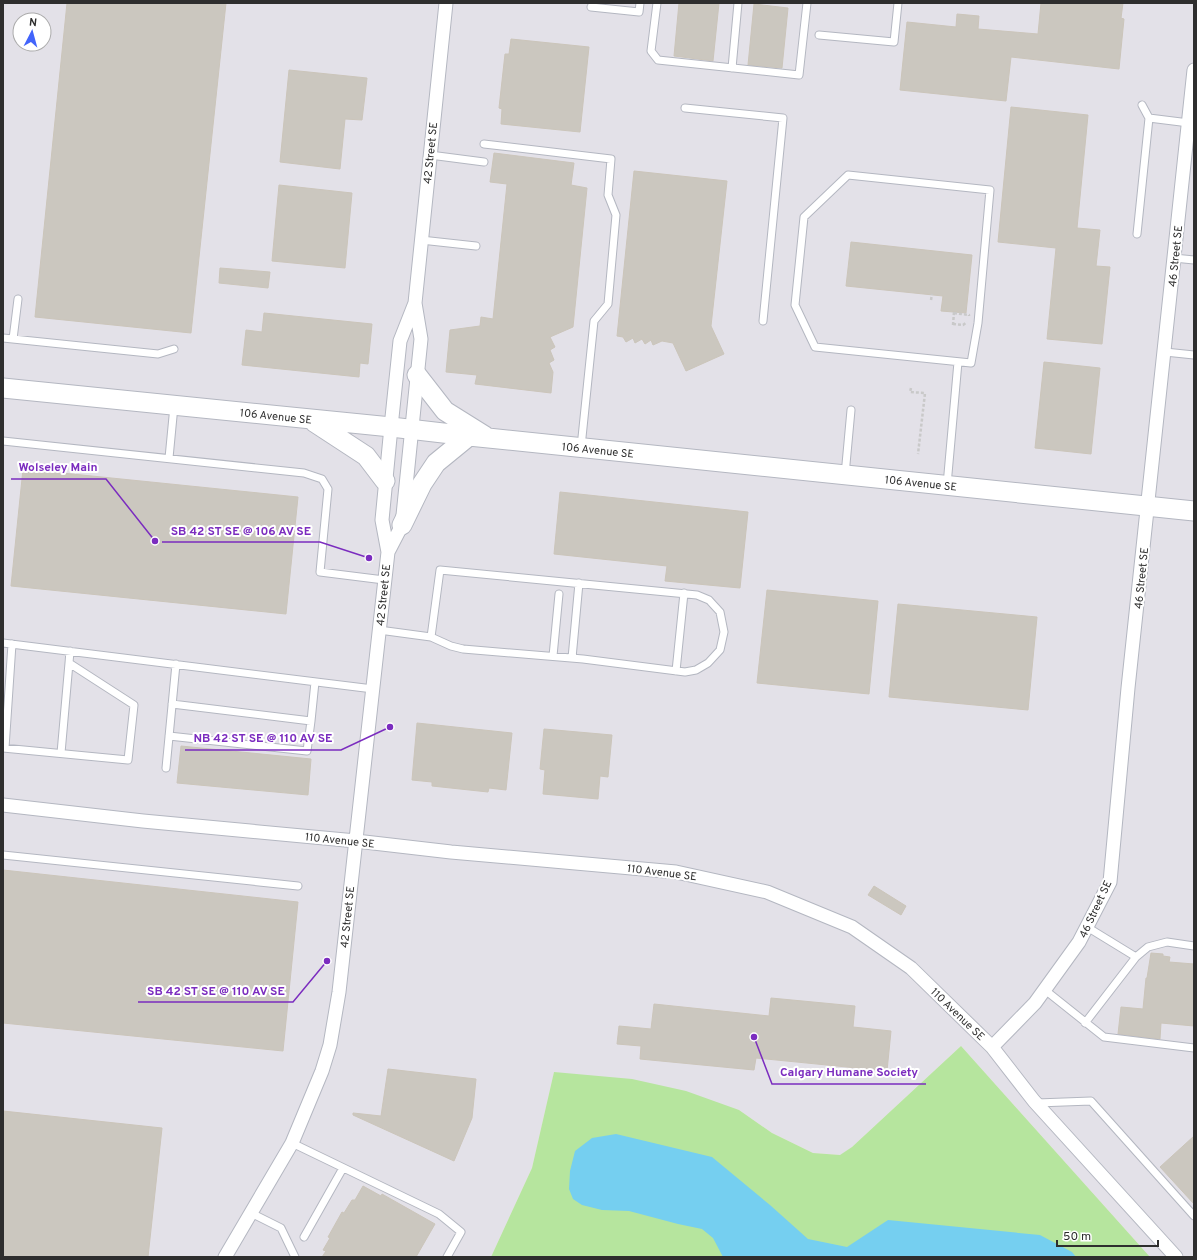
<svg xmlns="http://www.w3.org/2000/svg" width="1197" height="1260" font-family="Overpass,sans-serif">
<style>
.industrial{fill:#e3e1e8;fill-rule:evenodd}
.green{fill:#b6e59e}
.water{fill:#75cff0}
.building{fill:#cbc7bf;stroke:#cbc5ba}
.lines{fill:none;stroke-linecap:round;stroke-linejoin:round}
.lane-casing{stroke:#b4b7c1;stroke-width:9}
.street-casing{stroke:#b4b7c1;stroke-width:15}
.secondary-casing{stroke:#b4b7c1;stroke-width:21}
.path{stroke:#c9c9c9;stroke-width:2.5;stroke-dasharray:3 2;stroke-linecap:butt}
.lane{stroke:#fff;stroke-width:7}
.street{stroke:#fff;stroke-width:13}
.secondary{stroke:#fff;stroke-width:19}
.labels{text-anchor:middle;stroke-width:4;stroke-linejoin:round;paint-order:stroke}
.street-label{font-size:11px;fill:#2e2e2e;stroke:#fff}
.leader{fill:none;stroke:#7b2cbf;stroke-width:1.5}
.callout-dot{fill:#7b2cbf;stroke:#fff;stroke-width:1.5}
.callout-label{font-size:12px;text-anchor:middle;font-weight:bold;fill:#7b2cbf;stroke:#fff;stroke-width:4;stroke-linejoin:round;paint-order:stroke}
</style>
<rect width="100%" height="100%" fill="#efe9e1"/>
<!-- industrial -->
<path class="industrial" d="M3,3H1194V1257H1150L961,1046L852,1147L841,1155L813,1153L772,1133L739,1110L554,1072L532,1168L491,1257H3ZM20,20H44V44H20Z"/>
<!-- green -->
<path class="green" d="M961,1046L1150,1257H491L532,1168L554,1072L632,1079L686,1091L739,1110L772,1133L813,1153L840,1155L852,1147Z"/>
<!-- water -->
<path class="water" d="M616,1134L712,1157L770,1205L808,1239L847,1247L888,1220L1040,1235L1072,1252L1076,1257H723L713,1238L702,1229L678,1224L629,1211L602,1210L582,1205L573,1199L569,1189L570,1171L575,1151L592,1138Z"/>
<!-- building -->
<path class="building" d="M67,3H226L191,333L35,317Z
M679,3H719L713,61L674,56Z
M1041,3H1123L1121,18L1124,19L1119,69L1011,57L1006,101L900,90L907,22L956,27L957,14L979,16L978,29L1038,34Z
M754,4L788,8L782,68L748,65Z
M511,39L589,47L580,132L501,124L502,109L499,108L505,54H509Z
M289,70L367,78L362,120L345,119L340,169L280,162Z
M1011,107L1088,115L1077,228L1100,230L1096,266L1110,267L1102,344L1047,339L1056,248L998,242Z
M494,153L574,163L571,185L587,188L573,327L550,337L555,347L550,350L554,360L549,363L553,372L551,393L475,384L477,375L446,372L450,330L480,326L481,317L493,319L507,184L490,182Z
M634,171L727,181L711,326L724,354L686,371L673,343L662,341L653,345L651,340L645,344L642,339L635,343L633,338L626,342L623,337L617,336Z
M279,185L352,193L345,268L272,261Z
M851,242L972,255L966,313L941,311L943,296L846,286Z
M220,268L270,272L268,288L219,283Z
M264,313L372,324L368,364L360,363L359,377L242,365L246,330L262,332Z
M1044,362L1100,368L1091,454L1035,448Z
M23,469L298,497L286,614L11,586Z
M560,492L748,512L740,588L665,581L667,566L554,554Z
M767,590L878,601L869,694L757,683Z
M898,604L1037,617L1028,710L889,697Z
M417,723L512,733L506,790L489,788L488,792L432,786V782L412,780Z
M544,729L612,735L608,777L600,776L598,799L543,794L545,770L540,769Z
M181,746L311,759L308,795L177,783Z
M3,870L298,902L283,1051L3,1023Z
M874,886L906,906L901,915L868,895Z
M1151,953L1163,954V956L1170,957L1169,962L1194,964V1026L1161,1023L1160,1039L1118,1034L1121,1007L1143,1009L1146,978H1147Z
M771,998L855,1006L853,1027L891,1031L887,1071L756,1058L754,1070L640,1059L641,1046L617,1044L619,1026L651,1029L654,1004L769,1016Z
M388,1069L476,1079L472,1118L454,1161L353,1115V1113L381,1116Z
M3,1111L162,1128L148,1257H3Z
M1194,1136V1204L1160,1167Z
M363,1186L381,1196L382,1194L435,1224L416,1257H322L326,1251L323,1250L330,1238L328,1237L342,1212L344,1213L352,1200H355Z"/>
<g class="lines">
<!-- lane casing -->
<g class="lane-casing">
<path id="lane" d="M657,3L651,51L658,60L799,75L807,3
M591,7L639,12L640,3
M819,35L894,42L898,3
M732,68L738,3
M685,108L783,118L763,321
M1149,118L1189,123
M484,144L611,159L608,195L616,215L608,304L594,321L581,447
M430,155L484,162
M848,175L990,190L978,323L971,363L815,347L795,305L804,217Z
M1137,234L1149,118L1142,105
M421,240L476,246
M1174,258L1194,260
M3,338L158,354L174,349
M13,339L18,299
M1165,352L1194,355
M3,441L304,473L322,479L328,489L320,572L384,580
M169,458L174,406
M845,475L851,410
M947,485L958,362
M379,630L431,637L451,646L463,649L583,659L685,672L696,670L708,663L720,650L724,632L720,612L709,600L697,595L440,570L431,637
M3,643L373,689
M553,656L559,594
M572,658L579,583
M676,671L684,593
M172,704L311,721L315,682
M169,736L307,751L311,721
M3,748L128,760L134,705L69,663L70,651
M5,748L12,644
M61,753L69,663
M166,768L176,664
M3,855L298,886
M1087,927L1136,957
M1045,990L1104,1037L1194,1048
M1085,1023L1136,957L1148,947L1167,942L1194,946
M1037,1103L1091,1101L1194,1216
M292,1143L439,1214L461,1232L447,1257
M251,1213L281,1228L295,1257
M304,1237L343,1168"/>
</g>
<!-- street casing -->
<g class="street-casing">
<path id="street" d="M388,552L402,525L421,339L415,303
M3,805L143,821L356,841L451,852L676,872L767,892L852,927L911,968L992,1047L1034,1101L1176,1257
M992,1047L1035,1003L1079,942L1110,882L1128,688L1194,70
M225,1257L292,1143L322,1071L330,1045L339,992L388,552L382,520L391,427L400,341L415,303L446,3"/>
</g>
<!-- secondary casing -->
<g class="secondary-casing">
<path id="secondary" d="M417,375L445,411L485,436
M3,388L391,427L469,436L1194,511
M314,422L366,456L385,481
M402,525L422,484L436,463L469,436"/>
</g>
<!-- path -->
<path class="path" d="M931,300L932,294
M954,313L969,315V316
M953,324L963,325L967,322
M953,325L954,312
M911,388L910,392L925,393L918,454"/>
<!-- lane -->
<use href="#lane" class="lane"/>
<!-- street -->
<use href="#street" class="street"/>
<!-- secondary -->
<use href="#secondary" class="secondary"/>
</g>
<g class="labels">
<!-- street labels -->
<g class="street-label">
<text transform="translate(430 153) rotate(-84)" y="4">42 Street SE</text>
<text transform="translate(1175 256) rotate(-84)" y="4">46 Street SE</text>
<text transform="translate(276 416) rotate(6)" y="4">106 Avenue SE</text>
<text transform="translate(598 450) rotate(6)" y="4">106 Avenue SE</text>
<text transform="translate(921 483) rotate(6)" y="4">106 Avenue SE</text>
<text transform="translate(1141 578) rotate(-84)" y="4">46 Street SE</text>
<text transform="translate(383 595) rotate(-84)" y="4">42 Street SE</text>
<text transform="translate(340 840) rotate(6)" y="4">110 Avenue SE</text>
<text transform="translate(662 872) rotate(7)" y="4">110 Avenue SE</text>
<text transform="translate(1095 909) rotate(-65)" y="4">46 Street SE</text>
<text transform="translate(347 917) rotate(-84)" y="4">42 Street SE</text>
<text transform="translate(958 1014) rotate(44)" y="4">110 Avenue SE</text>
</g>
</g>
<!-- callouts -->
<path class="leader" d="M155 541L106 479H11M369 558L320 542H162M390 727L341 750H185M327 961L293 1002H138M754 1037L772 1084H926"/>
<g class="callout-dot">
<circle cx="155" cy="541" r="4"/>
<circle cx="369" cy="558" r="4"/>
<circle cx="390" cy="727" r="4"/>
<circle cx="327" cy="961" r="4"/>
<circle cx="754" cy="1037" r="4"/>
</g>
<g class="callout-label">
<text x="58" y="471">Wolseley Main</text>
<text x="241" y="535">SB 42 ST SE @ 106 AV SE</text>
<text x="263" y="742">NB 42 ST SE @ 110 AV SE</text>
<text x="216" y="995">SB 42 ST SE @ 110 AV SE</text>
<text x="849" y="1076">Calgary Humane Society</text>
</g>
<!-- border -->
<rect width="1197" height="1260" fill="none" stroke="#2e2e2e" stroke-width="8"/>
<!-- north arrow -->
<g transform="translate(32 32) rotate(6)"><circle r="19" fill="#ffffff" stroke="#ababab"/>
<path d="M0-3L7 15L0 10L-7 15Z" fill="#4264fb"/>
<text y="-6" font-size="11" font-weight="bold" text-anchor="middle" fill="#2e2e2e">N</text>
</g>
<!-- scale -->
<path d="M1057 1240v6h101v-6" fill="none" stroke="#2e2e2e" stroke-width="2"/>
<text x="1063" y="1240" font-size="12" fill="#2e2e2e" stroke="#ffffff" stroke-width="3" paint-order="stroke">50 m</text>
</svg>
